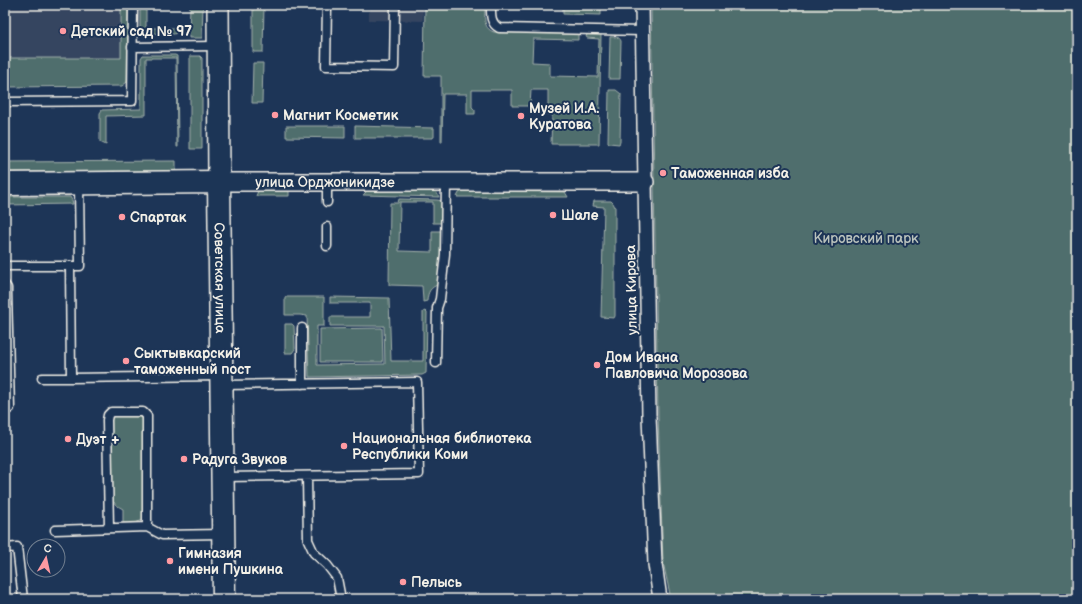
<svg xmlns="http://www.w3.org/2000/svg" width="1082" height="604" font-family="'Balsamiq Sans',sans-serif">
<style>
.built{fill:#344460}
.green{fill:#506e6d;stroke:#a2b0aa}
.lines{fill:none;stroke-linecap:round;stroke-linejoin:round}
.service-casing{stroke:#f4f1e8;stroke-width:11}
.pedestrian-casing{stroke:#f4f1e8;stroke-width:16}
.minor-casing{stroke:#f4f1e8;stroke-width:20}
.tertiary-casing{stroke:#f4f1e8;stroke-width:24}
.secondary-casing{stroke:#f4f1e8;stroke-width:25}
.service{stroke:#1d3557;stroke-width:8}
.pedestrian{stroke:#1d3557;stroke-width:13}
.minor{stroke:#1d3557;stroke-width:17}
.tertiary{stroke:#1d3557;stroke-width:21}
.secondary{stroke:#1d3557;stroke-width:22}
.poi-dot{fill:#ff9aa2;stroke:#1d3557;stroke-width:1.5}
.labels{text-anchor:middle;stroke-width:4;stroke-linejoin:round;paint-order:stroke}
.poi-label{font-size:14px;font-weight:bold;fill:#f4f1e8;stroke:#1d3557;text-anchor:start}
.street-label{font-size:14px;fill:#f4f1e8;stroke:#1d3557}
.park-label{font-size:14px;fill:#bbc3bd;stroke:#1d3557}
</style>
<rect width="100%" height="100%" fill="#1d3557"/>
<filter id="ink" filterUnits="userSpaceOnUse"><feTurbulence type="fractalNoise" baseFrequency=".025" numOctaves="2"/><feDisplacementMap in="SourceGraphic" scale="8" xChannelSelector="R" yChannelSelector="G"/><feConvolveMatrix kernelMatrix="1 2 1 2 8 2 1 2 1" color-interpolation-filters="sRGB"/></filter>
<g filter="url(#ink)">
<!-- built -->
<path class="built" d="M5,5H121V58H5Z
M369,5H423V21L369,20Z"/>
<!-- green -->
<path class="green" d="M121,5H128L127,82L122,86L5,87V58H121Z
M140,5H146V28H176V33L174,34L143,33L140,31Z
M190,5H203L202,38H189Z
M253,5H264L263,52H253Z
M425,5H485C485,16 482,28 494,32L578,33V40L533,39L532,62L550,63V76L598,77L599,39L587,38L586,36L589,33L601,34L599,144H551L552,115L548,114V90H531L530,106H512V90H472V107L475,110V114H467V94H443L442,142H441V76H424Z
M563,5H601V15L563,14Z
M651,5H1077V599H671L663,562L658,415Z
M610,37C615,37 619,36 621,41L620,79H609Z
M143,55H175L177,56L178,147H177L176,58H146V115L106,116V145L100,142V113L102,110L141,109V58Z
M190,56H200L202,58V149H190Z
M253,63H263L262,103H252Z
M609,90H616L621,94L620,142L619,144L609,143L608,142Z
M286,126H345V138L286,137Z
M355,126L434,128V137L432,138H355Z
M176,161V171L5,172V162Z
M258,191H289V196H256Z
M367,191H436L439,197L363,195Z
M463,191L565,192L568,197H457L459,193Z
M5,197H70L72,200L73,204L5,205Z
M399,199L437,200L443,201L442,223H433V202H400L399,251L432,252V231H442L443,233L439,284C430,288 428,291 427,301L423,302V300L422,286L389,285L390,203H398Z
M594,201H611L613,203L615,207V316L614,318L601,317L604,207L593,206Z
M285,297H324V326H317V365L385,364L384,326H330V317H370V303H330V297L389,298L391,361H423V312L425,311L427,313L426,373L422,375L309,377L307,316L300,315H285Z
M285,324H292L294,326L295,349L292,353H285Z
M382,328L383,362H320V329Z
M140,414L144,417L143,520L135,523H123V509L116,505L111,498L110,422L111,417L114,415Z"/>
<g class="lines">
<!-- service casing -->
<g class="service-casing">
<path id="service" d="M327,5L326,66L394,67L395,5
M491,5C491,14 490,23 499,28L642,31
M132,47L217,46
M5,102L132,101L133,5
M327,202V182
M327,246V227
M5,266H80L79,184
M70,266L71,378L220,376
M5,285L7,288V292L10,408L5,411
M436,363L437,308L440,299L445,254L446,181
M42,378H71
M302,384V328
M223,385L417,382L419,474L224,477
M307,476L308,540L314,553L327,565L337,578L341,599
M109,528L107,420L108,415L111,412H143L147,416V527
M55,530L147,527L162,535L222,534
M5,548L17,547L23,599"/>
</g>
<!-- pedestrian casing -->
<g class="pedestrian-casing">
<path id="pedestrian" d="M642,5L649,416L655,564L660,599"/>
</g>
<!-- minor casing -->
<g class="minor-casing">
<g id="minor">
<path id="s1" d="M219,182H645"/>
</g>
</g>
<!-- tertiary casing -->
<g class="tertiary-casing">
<path id="tertiary" d="M218,5L219,182"/>
</g>
<!-- secondary casing -->
<g class="secondary-casing">
<g id="secondary">
<path id="s2" d="M5,184L219,182L224,599"/>
</g>
</g>
<!-- service -->
<use href="#service" class="service"/>
<!-- pedestrian -->
<use href="#pedestrian" class="pedestrian"/>
<!-- minor -->
<use href="#minor" class="minor"/>
<!-- tertiary -->
<use href="#tertiary" class="tertiary"/>
<!-- secondary -->
<use href="#secondary" class="secondary"/>
</g>
</g>
<!-- markers -->
<g class="poi-dot">
<circle cx="63" cy="31" r="4"/>
<circle cx="275" cy="115" r="4"/>
<circle cx="521" cy="116" r="4"/>
<circle cx="663" cy="173" r="4"/>
<circle cx="553" cy="215" r="4"/>
<circle cx="122" cy="217" r="4"/>
<circle cx="126" cy="361" r="4"/>
<circle cx="597" cy="365" r="4"/>
<circle cx="68" cy="439" r="4"/>
<circle cx="344" cy="446" r="4"/>
<circle cx="184" cy="459" r="4"/>
<circle cx="170" cy="561" r="4"/>
<circle cx="403" cy="582" r="4"/>
</g>
<g class="labels">
<!-- poi labels -->
<g class="poi-label">
<text x="71" y="36">Детский сад № 97</text>
<text x="529" y="113">Музей И.А.<tspan x="529" dy="16">Куратова</tspan></text>
<text x="283" y="120">Магнит Косметик</text>
<text x="671" y="178">Таможенная изба</text>
<text x="561" y="220">Шале</text>
<text x="130" y="222">Спартак</text>
<text x="134" y="358">Сыктывкарский<tspan x="134" dy="16">таможенный пост</tspan></text>
<text x="605" y="362">Дом Ивана<tspan x="605" dy="16">Павловича Морозова</tspan></text>
<text x="352" y="443">Национальная библиотека<tspan x="352" dy="16">Республики Коми</tspan></text>
<text x="76" y="444">Дуэт +</text>
<text x="192" y="464">Радуга Звуков</text>
<text x="178" y="558">Гимназия<tspan x="178" dy="16">имени Пушкина</tspan></text>
<text x="411" y="587">Пелысь</text>
</g>
<!-- street labels -->
<g class="street-label">
<text dy="5" stroke="none"><textPath href="#s1" startOffset="106">улица Орджоникидзе</textPath></text>
<text dy="5" stroke="none"><textPath href="#s2" startOffset="310">Советская улица</textPath></text>
<text transform="translate(631 290) rotate(-91)" y="5">улица Кирова</text>
</g>
<!-- park labels -->
<g class="park-label">
<text x="866" y="243">Кировский парк</text>
</g>
</g>
<!-- margin -->
<rect width="1082" height="604" fill="none" stroke="#1d3557" stroke-width="20"/>
<rect x="10" y="10" width="1062" height="584" fill="none" stroke="#f4f1e8" stroke-width="1.5" filter="url(#ink)"/>
<!-- north arrow -->
<g transform="translate(46 558) rotate(9)"><circle r="19" fill="#1d3557" stroke="#738091"/>
<path d="M0-3L7 15L0 10L-7 15Z" fill="#ff9aa2"/>
<text y="-6" font-size="11" font-weight="bold" text-anchor="middle" fill="#f4f1e8">С</text>
</g>
</svg>
